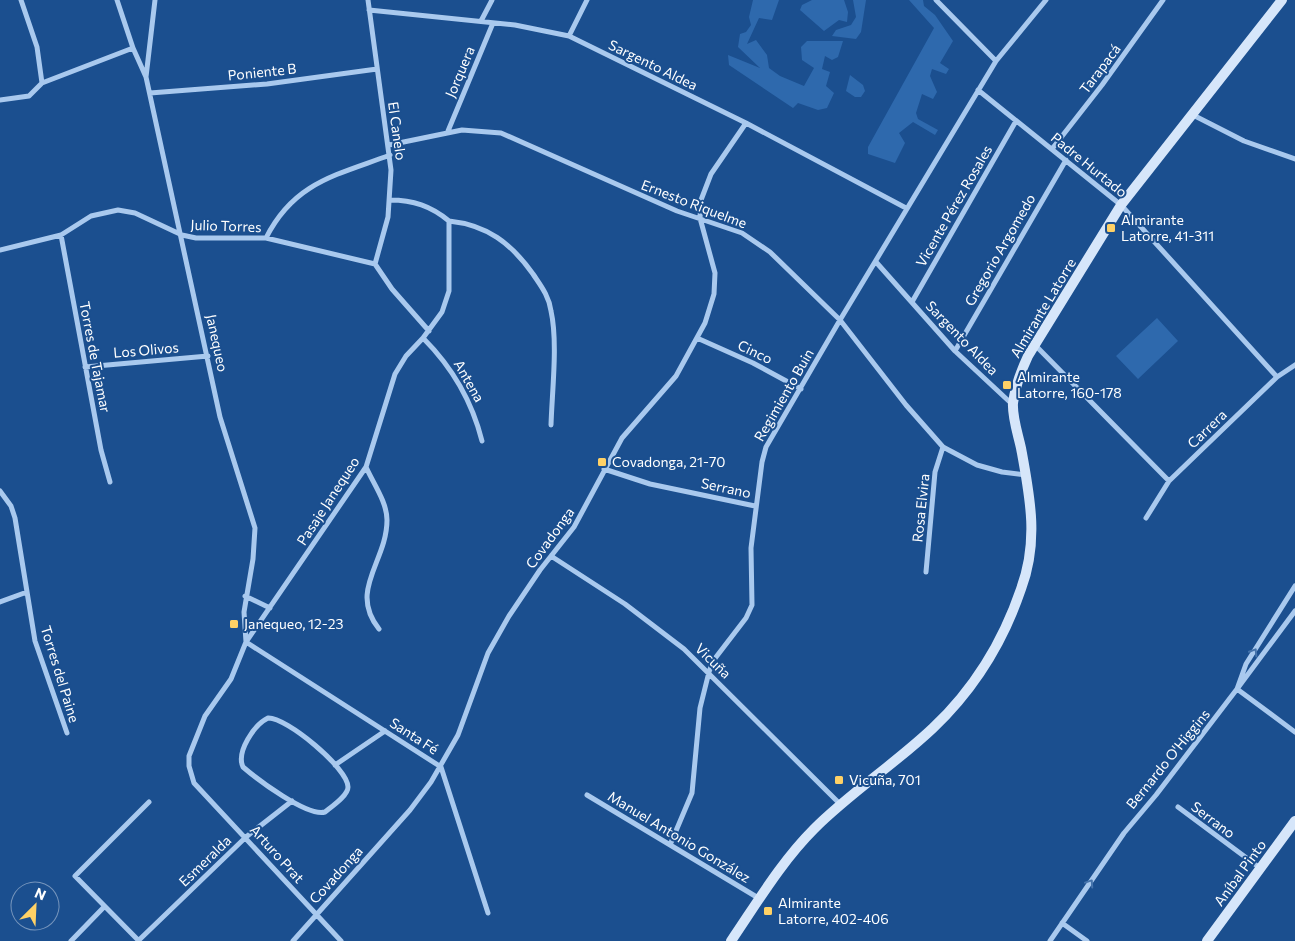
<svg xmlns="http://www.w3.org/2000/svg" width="1295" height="941" font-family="Commissioner,sans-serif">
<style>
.green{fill:#2e69ad}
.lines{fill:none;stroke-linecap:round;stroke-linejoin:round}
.minor{stroke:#a9c9ee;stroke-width:5}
.secondary{stroke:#d6e6fa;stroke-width:10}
.oneway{stroke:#4674ac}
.poi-dot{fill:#ffd166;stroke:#1b4f8f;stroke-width:2}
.labels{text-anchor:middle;stroke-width:4;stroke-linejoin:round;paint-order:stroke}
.street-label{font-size:14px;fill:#fff;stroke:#1b4f8f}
.poi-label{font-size:14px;fill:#fff;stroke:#1b4f8f;text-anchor:start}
</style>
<rect width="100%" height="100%" fill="#1b4f8f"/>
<!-- green -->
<path class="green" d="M753,0H779L772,20L759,18L747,44L756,40L767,55L769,68L780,76L804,86L814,68L802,60L801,47L807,41H843L838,57L832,60L825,56L822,69L830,72L826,86L834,93L827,108L818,110L798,103L793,108L729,65L728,55L760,68L738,47L740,34L746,32L751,25L749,17Z
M812,0H844L848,12L847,22L839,20L824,31L800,10L802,5Z
M853,0H866L861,32L856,39L832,36L836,30L851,25L856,17Z
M909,0H923L924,6L935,15L953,41L940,63L949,69L946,74L932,69L930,76L937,92L933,99L922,94L916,113L918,119L938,130L935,135L913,122L899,133L905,143L895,163L868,154V147L934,28Z
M850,75L863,85L865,91L861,97H855L846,91Z
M1157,318L1178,341L1138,379L1116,356Z"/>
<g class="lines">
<!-- minor -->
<path class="minor" d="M21,0L37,47L42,83
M117,0L133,48L146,77
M155,0L146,77L220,417L255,528L253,559L244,612L246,642
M368,0L391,170L388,217L375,264
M936,0L996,61
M369,10L515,25L569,36L746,123L906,208
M481,21L492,0
M569,36L587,0
M978,90L1121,205L1277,377
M150,93L267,84L377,69
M0,100L29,96L42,83L133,48
M1193,115L1244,141L1295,159
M448,131L493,23
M389,145L462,130L501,133L677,211L742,233L770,252L840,320L906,405L943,447L977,465L1002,472L1026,475
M1052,149L1102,85L1163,0
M390,200C413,200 431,206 449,221
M449,221C487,225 511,243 533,274C541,286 549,296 551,311C558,342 552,392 551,425
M61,235L101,450L110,482
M266,238C294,182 337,175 390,155
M0,250L61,235L91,216L118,210L135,213L182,235L196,238H266L375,264L392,289L429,331
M876,262L955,351L1013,405
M912,302L1016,121
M423,338C453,368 472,401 482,441
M697,338L753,363L801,389
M1034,344L1169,481
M955,351L1066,160
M85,367L208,356
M366,467C373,483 387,502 387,520C387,562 348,590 379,629
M604,469L650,484L755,506
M0,491L11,506L15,518L35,641L67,733
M1146,518L1169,481L1277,377L1295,365
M551,556L625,604L684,649L841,805
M926,572L935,472L943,447
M245,596L270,608
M0,602L27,592
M1295,611L1237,689L1295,732
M246,642L441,767L488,913
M268,718C286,717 348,768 348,787C348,796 331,807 325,812C307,817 257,779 243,767C236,752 254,725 268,718Z
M335,765L385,731
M587,795L760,899
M1178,807L1260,868
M670,845L692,793L700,708L709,672L713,661L746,618L752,605L751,548L762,462L766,447L840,320L996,61L1046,0
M1062,923L1087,941
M71,941L104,907
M138,941L246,837L292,801
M139,941L75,876L149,802
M293,941L410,810L431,782L458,735L488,653L509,616L540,570L574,527L622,438L676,376L705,323L714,294L715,273L700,218L701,200L711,174L746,123
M341,941L194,783L189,766V756L205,716L231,679L246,642L366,467L395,374L406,356L423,338L442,312L449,291V221
M1050,941L1124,833L1156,795L1237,689L1246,664L1295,586"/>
<!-- secondary -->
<path class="secondary" d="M731,941C757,903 781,862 814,829C851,792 895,764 933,728C973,690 1003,642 1021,589C1039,541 1030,497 1021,448C1018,434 1012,417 1013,403C1015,387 1021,371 1028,356L1121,205L1282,0
M1207,941L1295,821"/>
</g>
<!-- one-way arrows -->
<defs><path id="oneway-chevron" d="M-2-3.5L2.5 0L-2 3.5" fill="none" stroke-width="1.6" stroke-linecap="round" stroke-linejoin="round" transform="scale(1.25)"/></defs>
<g class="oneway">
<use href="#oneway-chevron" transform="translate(1254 652) rotate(-58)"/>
<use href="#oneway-chevron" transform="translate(1090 883) rotate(-56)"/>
</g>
<!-- markers -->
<g class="poi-dot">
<rect x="1106" y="223" width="10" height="10" rx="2.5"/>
<rect x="1002" y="380" width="10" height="10" rx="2.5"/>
<rect x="597" y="457" width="10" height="10" rx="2.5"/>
<rect x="229" y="619" width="10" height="10" rx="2.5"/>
<rect x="834" y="775" width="10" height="10" rx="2.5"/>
<rect x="763" y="906" width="10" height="10" rx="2.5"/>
</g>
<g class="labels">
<!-- street labels -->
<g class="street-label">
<text transform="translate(653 65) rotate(26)" y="5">Sargento Aldea</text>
<text transform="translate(1100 69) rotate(-53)" y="5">Tarapacá</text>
<text transform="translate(262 72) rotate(-6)" y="5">Poniente B</text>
<text transform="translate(460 72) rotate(-67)" y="5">Jorquera</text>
<text transform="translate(397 131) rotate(82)" y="5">El Canelo</text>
<text transform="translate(1089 165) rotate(39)" y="5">Padre Hurtado</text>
<text transform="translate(694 204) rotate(21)" y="5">Ernesto Riquelme</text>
<text transform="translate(954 206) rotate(-60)" y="5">Vicente Pérez Rosales</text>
<text transform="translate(226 226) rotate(2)" y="5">Julio Torres</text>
<text transform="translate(1000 250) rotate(-60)" y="5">Gregorio Argomedo</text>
<text transform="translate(1043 308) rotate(-59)" y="5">Almirante Latorre</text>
<text transform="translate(962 338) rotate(46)" y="5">Sargento Aldea</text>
<text transform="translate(217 343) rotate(78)" y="5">Janequeo</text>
<text transform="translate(146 350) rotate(-5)" y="5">Los Olivos</text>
<text transform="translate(755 352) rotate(26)" y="5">Cinco</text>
<text transform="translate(95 357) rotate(79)" y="5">Torres de Tajamar</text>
<text transform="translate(469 381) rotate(60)" y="5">Antena</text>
<text transform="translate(784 395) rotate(-60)" y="5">Regimiento Buin</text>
<text transform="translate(1207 429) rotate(-44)" y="5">Carrera</text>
<text transform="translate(726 488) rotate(12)" y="5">Serrano</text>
<text transform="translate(328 501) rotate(-57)" y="5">Pasaje Janequeo</text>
<text transform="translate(921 508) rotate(-84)" y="5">Rosa Elvira</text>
<text transform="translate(550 538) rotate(-54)" y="5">Covadonga</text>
<text transform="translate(713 661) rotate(44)" y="5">Vicuña</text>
<text transform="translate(60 674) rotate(73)" y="5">Torres del Paine</text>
<text transform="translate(414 736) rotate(33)" y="5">Santa Fé</text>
<text transform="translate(1168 759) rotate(-51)" y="5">Bernardo O'Higgins</text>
<text transform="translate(1213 820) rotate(37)" y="5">Serrano</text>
<text transform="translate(679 837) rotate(31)" y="5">Manuel Antonio González</text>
<text transform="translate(277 854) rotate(48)" y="5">Arturo Prat</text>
<text transform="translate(205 861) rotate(-44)" y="5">Esmeralda</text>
<text transform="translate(1240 873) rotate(-54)" y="5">Aníbal Pinto</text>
<text transform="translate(336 875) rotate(-48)" y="5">Covadonga</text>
</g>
<!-- poi labels -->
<g class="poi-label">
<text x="1121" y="225">Almirante<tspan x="1121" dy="16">Latorre, 41-311</tspan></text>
<text x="1017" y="382">Almirante<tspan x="1017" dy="16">Latorre, 160-178</tspan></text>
<text x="612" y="467">Covadonga, 21-70</text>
<text x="244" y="629">Janequeo, 12-23</text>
<text x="849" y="785">Vicuña, 701</text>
<text x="778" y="908">Almirante<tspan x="778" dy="16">Latorre, 402-406</tspan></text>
</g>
</g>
<!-- north arrow -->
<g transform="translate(35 906) rotate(24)"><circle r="24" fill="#1b4f8f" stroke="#7695bc"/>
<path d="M0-4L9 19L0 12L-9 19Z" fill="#ffd166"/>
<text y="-8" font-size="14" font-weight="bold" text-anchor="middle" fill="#ffffff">N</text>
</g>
</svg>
